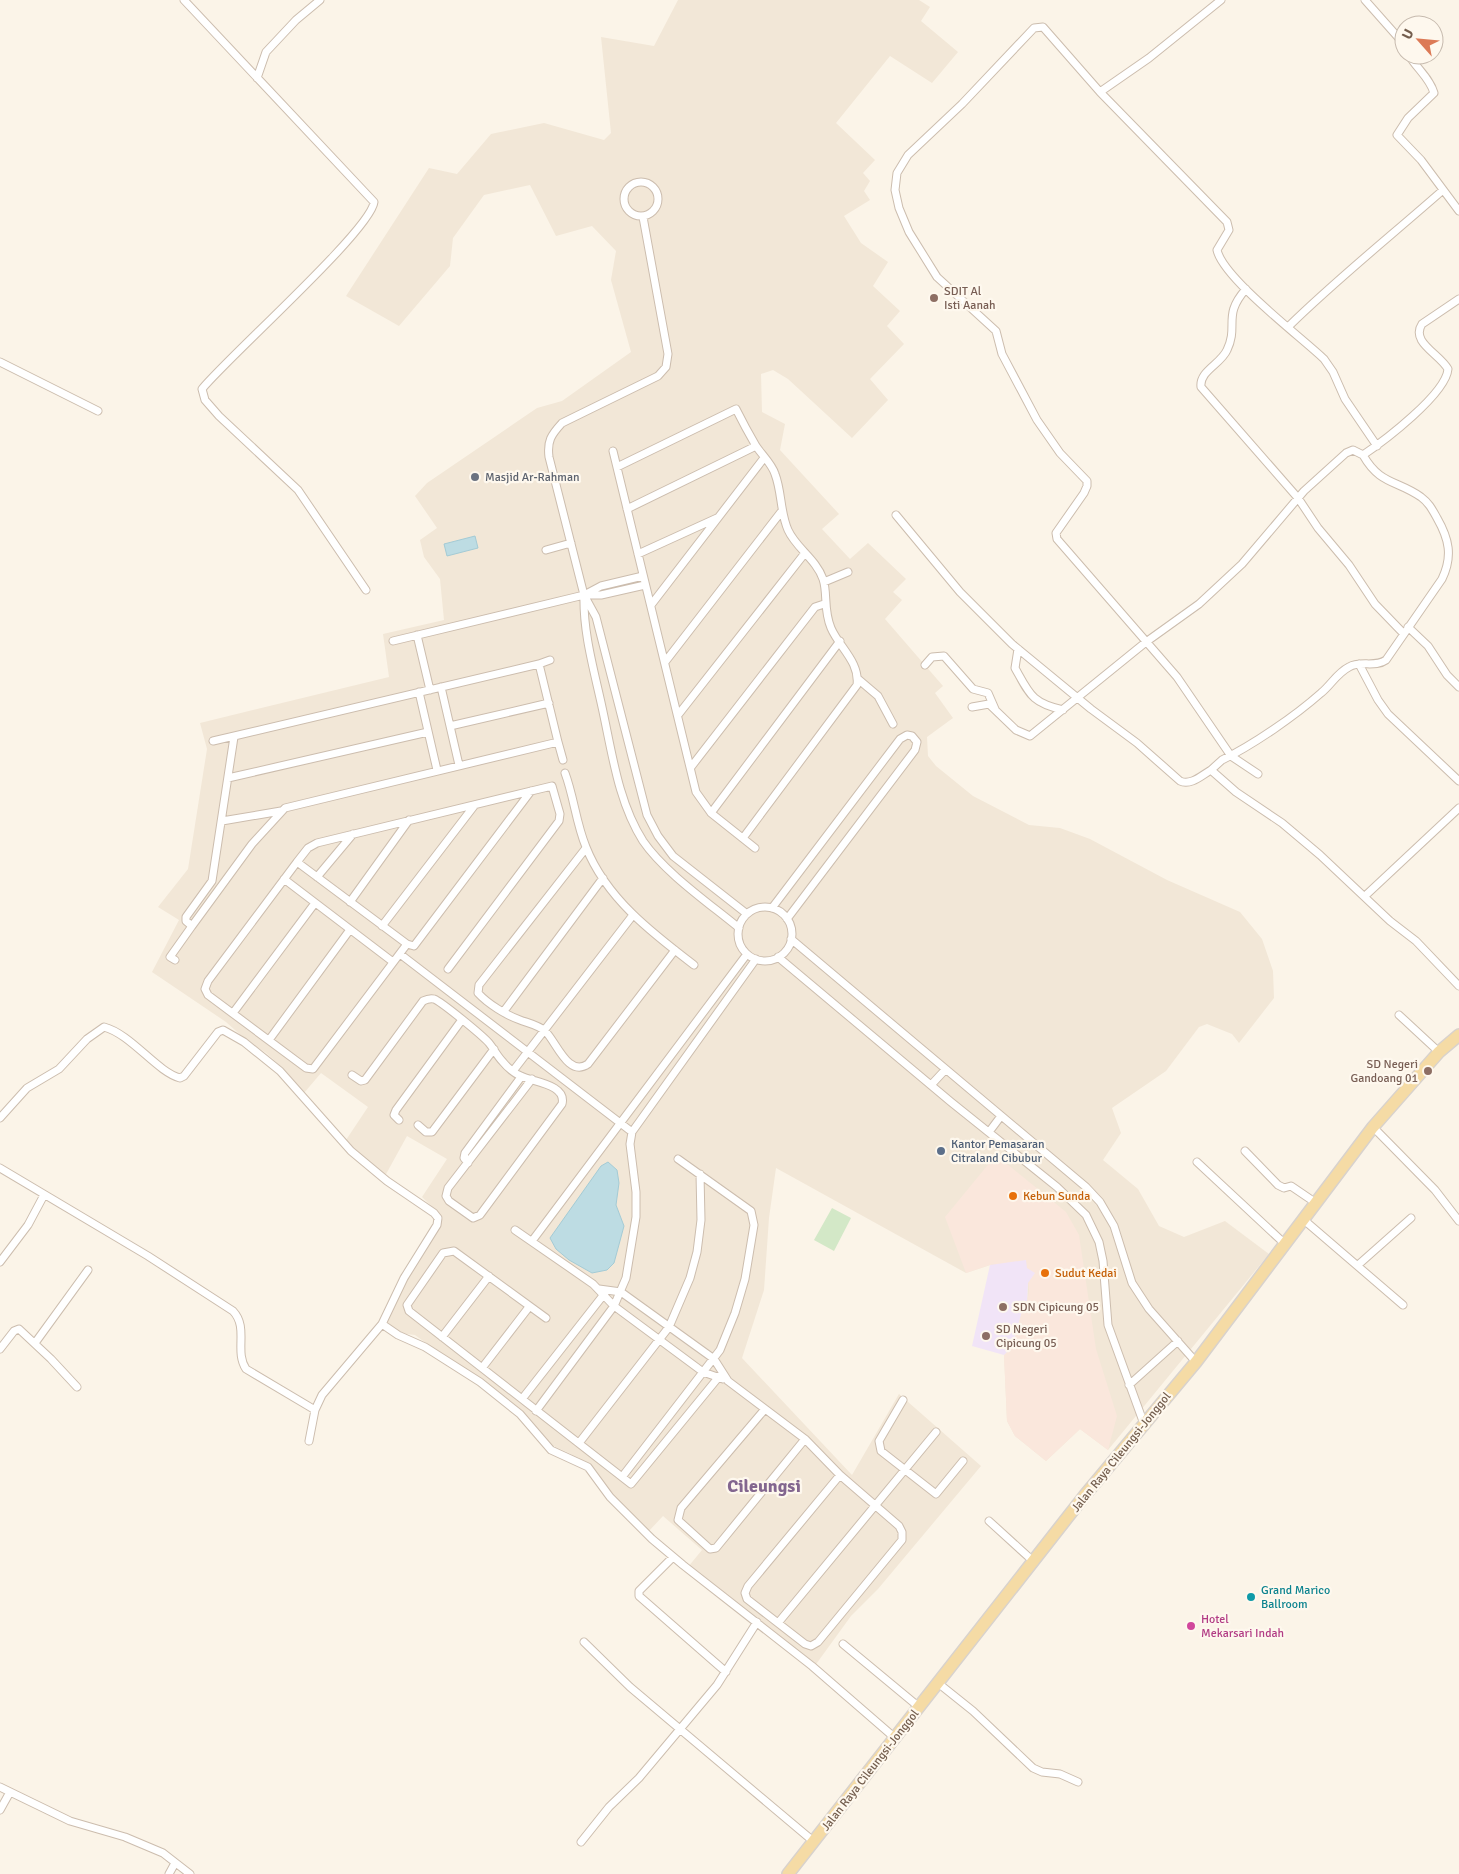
<svg xmlns="http://www.w3.org/2000/svg" width="1459" height="1874" font-family="Signika,sans-serif">
<style>
.residential{fill:#f2e7d7}
.commercial{fill:#fae7dc}
.education{fill:#f1e4f7}
.green{fill:#d3e8c7}
.water{fill:#bddce3;stroke:#a4cbd5}
.lines{fill:none;stroke-linecap:round;stroke-linejoin:round}
.minor-casing{stroke:#ccbdae;stroke-width:9}
.primary-casing{stroke:#d8d2cd;stroke-width:14}
.minor{stroke:#fff;stroke-width:7}
.primary{stroke:#f5dba5;stroke-width:11}
.education-dot{fill:#8d6e63;stroke:#fef8ee;stroke-width:2}
.worship-dot{fill:#6b7280;stroke:#fef8ee;stroke-width:2}
.service-dot{fill:#5c6f8a;stroke:#fef8ee;stroke-width:2}
.food-dot{fill:#e8710a;stroke:#fef8ee;stroke-width:2}
.culture-dot{fill:#0f9aa8;stroke:#fef8ee;stroke-width:2}
.hotel-dot{fill:#d1479c;stroke:#fef8ee;stroke-width:2}
.labels{text-anchor:middle;stroke-width:4.5;stroke-linejoin:round;paint-order:stroke}
.education-label{font-size:12px;fill:#785e54;stroke:#fef8ee;text-anchor:start}
.worship-label{font-size:12px;fill:#5b616d;stroke:#fef8ee;text-anchor:start}
.service-label{font-size:12px;fill:#4e5e75;stroke:#fef8ee;text-anchor:start}
.food-label{font-size:12px;fill:#c56008;stroke:#fef8ee;text-anchor:start}
.street-label{font-size:12px;fill:#735d4d;stroke:#fef8ee}
.culture-label{font-size:12px;fill:#0d838f;stroke:#fef8ee;text-anchor:start}
.hotel-label{font-size:12px;fill:#b23c85;stroke:#fef8ee;text-anchor:start}
.district-label{font-size:18px;font-weight:bold;fill:#83668f;stroke:#fef8ee}
</style>
<rect width="100%" height="100%" fill="#fbf4e8"/>
<!-- residential -->
<path class="residential" d="M678,0H919L930,7L921,21L958,52L932,83L890,56L836,123L875,160L863,173L870,181L864,191L870,200L844,216L861,243L888,262L873,286L900,311L887,326L904,344L870,379L888,400L852,438L788,379L773,370L761,374L762,412L785,424L780,450L839,514L822,529L850,559L868,543L906,579L893,592L902,600L885,619L943,686L935,693L953,718L927,737L928,756L936,766L973,796L1029,825L1060,828L1090,839L1167,880L1240,912L1262,939L1273,971L1274,998L1239,1043L1232,1034L1207,1024L1199,1027L1166,1071L1112,1108L1121,1133L1103,1160L1138,1189L1159,1226L1184,1237L1225,1221L1269,1254L1108,1450L1080,1429L1046,1461L1015,1436L1007,1421L1004,1355L1012,1347L1022,1311L1027,1303L1028,1283L990,1265L966,1273L776,1168L769,1218L764,1290L742,1358L852,1475L899,1394L981,1466L878,1589L851,1616L814,1667L776,1633L749,1617L688,1567L702,1550L663,1516L648,1532L610,1495L583,1462L569,1453L551,1445L523,1414L415,1335L398,1333L387,1325L386,1318L402,1285L443,1218L422,1197L447,1159L407,1136L385,1176L344,1143L368,1107L321,1073L304,1093L284,1069L266,1053L245,1039L226,1022L152,972L179,920L158,907L188,869L207,749L200,723L389,677L383,634L444,620L440,579L424,557L420,540L437,528L415,496L427,483L537,408L562,401L631,352L611,280L616,251L592,226L556,236L530,185L484,195L453,238L450,266L399,326L346,296L429,168L457,174L491,134L544,123L604,140L611,133L601,37L654,46Z"/>
<!-- commercial -->
<path class="commercial" d="M996,1155L1066,1212L1079,1235L1096,1349L1117,1416L1108,1450L1080,1429L1046,1461L1015,1436L1007,1421L1004,1355L1012,1347L1022,1311L1027,1303L1029,1290L1026,1261L990,1265L966,1273L945,1217Z"/>
<!-- education -->
<path class="education" d="M1026,1260L1027,1268L1035,1273L1028,1283L1027,1303L1022,1311L1012,1347L1004,1355L972,1346L990,1265Z"/>
<!-- green -->
<path class="green" d="M832,1208L851,1218L834,1251L814,1240Z"/>
<!-- water -->
<path class="water" d="M475,536L478,548L447,556L444,544Z
M608,1162L617,1170L619,1183L616,1205L624,1226L614,1263L607,1270L592,1273L569,1260L556,1249L550,1238L601,1166Z"/>
<g class="lines">
<!-- minor casing -->
<g class="minor-casing">
<path id="minor" d="M184,0L374,202C371,230 228,357 202,389L205,400L219,416L298,490L366,590
M1365,0L1404,44
M1409,55C1416,68 1430,78 1434,93L1408,118L1397,135L1421,160L1459,211
M257,78L266,52L296,20L320,0
M1100,92L1149,58L1221,0
M624 199a17 17 0 1 1 34 0a17 17 0 1 1-34 0Z
M643,217L668,354L666,367L658,376L562,423C551,435 547,441 549,457L584,595L596,617L647,815L658,836L673,856L747,914
M1246,289C1222,316 1239,325 1227,350C1221,364 1199,371 1201,387L1298,498L1318,528L1349,565L1375,604L1404,634
M1289,326C1338,278 1392,235 1443,190
M0,362L98,411
M613,451L696,792L711,813L755,848
M1363,455C1380,485 1397,480 1421,497C1429,503 1432,509 1437,518C1449,539 1453,556 1442,579L1386,660C1375,668 1360,660 1349,667C1337,673 1331,685 1321,693C1295,716 1253,745 1222,760L1211,770L1236,792L1282,823L1320,855L1390,921L1416,941L1459,986
M617,467L736,409C742,421 749,434 756,446C762,455 772,464 775,474C782,492 780,512 788,530C796,548 816,559 823,579C828,594 823,609 831,628C839,647 860,662 857,685L743,838
M627,509L756,446
M896,515L960,592L1012,644L1091,709L1137,743L1180,781C1191,786 1202,775 1211,770
M546,550L571,543
M638,554L717,518
M824,582L848,572
M586,594L601,586L643,576
M584,595C583,633 594,670 602,707C612,752 618,802 643,841C664,872 710,904 739,928
M651,605L764,458
M1408,627L1428,646L1447,675L1459,687
M417,635L430,690
M393,641L584,595H601L645,585
M1018,649L1015,668C1030,695 1032,703 1063,710
M665,662L781,512
M1359,664L1378,700L1388,714L1459,781
M925,665L932,657L944,656L973,689L988,693L995,709
M858,679L878,696L893,724
M441,687L459,765
M419,692L437,770
M972,707L989,704L1016,730L1030,736L1146,642L1199,604L1242,564L1304,491L1346,453L1353,450L1363,455C1384,441 1446,394 1448,369C1440,354 1410,342 1422,324L1459,299
M678,715L805,553
M450,726L549,703
M234,737L212,881L186,917V921L192,926L252,844L285,808L558,742L539,664L550,660
M213,741L539,664
M558,742L563,760
M691,767L815,607L824,604
M565,773C574,797 576,823 586,847C606,898 652,933 694,965
M1258,774L1231,756L1177,677L1057,539L1056,533L1084,493L1087,486V481L1060,453L1037,420L1002,354L996,331L937,277L909,232L899,208L895,190L897,173L908,155L962,104L1034,28L1043,27L1100,92L1227,222L1229,230L1217,250C1223,278 1301,337 1324,359L1333,372L1345,399L1377,446
M228,778L428,732
M711,813L840,641
M222,821L281,811
M586,848L479,985L478,993C488,1004 506,1015 520,1020C528,1023 538,1025 545,1031C556,1041 568,1078 588,1064L675,950
M297,862L407,944L414,946L531,791
M317,877L353,834
M284,879L393,962
M1365,896L1459,808
M350,902L409,820
M738 934a27 27 0 1 1 54 0a27 27 0 1 1-54 0Z
M772,908L900,739L907,735L912,736L917,742L915,750L787,919
M382,926L474,806
M791,939L1086,1187L1100,1202L1114,1226L1132,1283L1149,1309L1196,1362
M407,944L313,1069L306,1068L208,995L205,989L208,981L297,862L308,848L317,843L552,786L560,814L559,821L448,969
M400,954L632,1132
M778,957L951,1102L1057,1187L1086,1215L1099,1242L1103,1261L1108,1325L1144,1424
M175,960L170,957L192,926
M504,1011L603,878
M233,1013L315,903
M1399,1015L1439,1052
M269,1040L349,931
M513,1071L633,915
M352,1075L361,1081L365,1080L423,1001C427,999 430,998 434,999C442,1002 483,1036 489,1043C494,1049 497,1056 503,1062C507,1067 515,1074 521,1076C532,1082 567,1084 562,1104L480,1215L473,1218L449,1201L446,1196L448,1188L532,1079
M931,1085L945,1070
M0,1118L27,1088L59,1069L87,1039L104,1027C131,1034 157,1072 180,1078L184,1076L218,1032L223,1030L244,1042L280,1071L351,1151L387,1181L434,1213L438,1218L437,1225L404,1278L382,1324L322,1395L315,1410
M399,1120L394,1115L396,1110L461,1021
M418,1125L426,1132H432L494,1049
M1373,1127L1435,1190L1459,1221
M989,1132L1001,1116
M1245,1151L1278,1185L1284,1188L1291,1186L1316,1203
M1197,1162L1285,1244
M468,1163L464,1158L465,1153L521,1077
M0,1168L148,1256L233,1311C249,1328 234,1351 246,1369L315,1410L309,1441
M1304,1220L1403,1305
M515,1230L593,1284L614,1306L703,1372L723,1379
M532,1241L747,954
M0,1262L28,1225L44,1195
M1358,1265L1411,1218
M599,1289L621,1292L714,1359L728,1381L805,1439L840,1475
M546,1318L454,1251L443,1253L407,1305L409,1311L631,1484L722,1373
M382,1324L398,1335L425,1347L480,1382L520,1414L551,1450L588,1467L610,1497L652,1539L683,1565L812,1666L895,1738
M442,1337L489,1276
M35,1343L88,1270
M0,1349L14,1331L19,1329L51,1359L77,1387
M482,1368L529,1307
M1129,1385L1178,1341
M522,1399L605,1293
M903,1400L879,1441L881,1451L936,1494L963,1461
M765,1409L681,1508L678,1520L710,1549L716,1548L805,1439
M536,1411L614,1306L626,1278L636,1217V1192L630,1144L632,1132L756,959
M579,1443L669,1327L690,1278L697,1252L701,1220L700,1174
M840,1475L899,1526L902,1532V1540L818,1642L811,1646L805,1644L747,1599L745,1593L748,1586Z
M622,1477L720,1350L735,1313L745,1279L754,1225L751,1211L678,1159
M989,1521L1033,1561
M673,1557L639,1591V1596L726,1672
M778,1623L936,1432
M584,1642L630,1687L813,1841
M843,1644L919,1707
M938,1683L973,1711L1033,1768L1042,1772L1060,1774L1078,1782
M0,1787L70,1821L125,1837L163,1853L190,1874
M0,1810L10,1792
M581,1842L609,1807L639,1778L717,1685L757,1622
M169,1874L175,1863"/>
</g>
<!-- primary casing -->
<g class="primary-casing">
<path id="primary" d="M788,1874L1085,1495L1196,1362L1373,1127L1439,1052L1459,1035"/>
</g>
<!-- minor -->
<use href="#minor" class="minor"/>
<!-- primary -->
<use href="#primary" class="primary"/>
</g>
<!-- markers -->
<g class="education-dot">
<circle cx="934" cy="298" r="5"/>
<circle cx="1428" cy="1071" r="5"/>
<circle cx="1003" cy="1307" r="5"/>
<circle cx="986" cy="1336" r="5"/>
</g>
<circle class="worship-dot" cx="475" cy="477" r="5"/>
<circle class="service-dot" cx="941" cy="1151" r="5"/>
<g class="food-dot">
<circle cx="1013" cy="1196" r="5"/>
<circle cx="1045" cy="1273" r="5"/>
</g>
<circle class="culture-dot" cx="1251" cy="1597" r="5"/>
<circle class="hotel-dot" cx="1191" cy="1626" r="5"/>
<g class="labels">
<!-- education labels -->
<g class="education-label">
<text x="944" y="295">SDIT Al<tspan x="944" dy="14">Isti Aanah</tspan></text>
<text x="1418" y="1068" text-anchor="end">SD Negeri<tspan x="1418" dy="14">Gandoang 01</tspan></text>
<text x="1013" y="1311">SDN Cipicung 05</text>
<text x="996" y="1333">SD Negeri<tspan x="996" dy="14">Cipicung 05</tspan></text>
</g>
<!-- worship labels -->
<g class="worship-label">
<text x="485" y="481">Masjid Ar-Rahman</text>
</g>
<!-- service labels -->
<g class="service-label">
<text x="951" y="1148">Kantor Pemasaran<tspan x="951" dy="14">Citraland Cibubur</tspan></text>
</g>
<!-- food labels -->
<g class="food-label">
<text x="1023" y="1200">Kebun Sunda</text>
<text x="1055" y="1277">Sudut Kedai</text>
</g>
<!-- street labels -->
<g class="street-label">
<text transform="translate(1121 1452) rotate(-51)" y="4">Jalan Raya Cileungsi-Jonggol</text>
<text transform="translate(870 1770) rotate(-52)" y="4">Jalan Raya Cileungsi-Jonggol</text>
</g>
<!-- culture labels -->
<g class="culture-label">
<text x="1261" y="1594">Grand Marico<tspan x="1261" dy="14">Ballroom</tspan></text>
</g>
<!-- hotel labels -->
<g class="hotel-label">
<text x="1201" y="1623">Hotel<tspan x="1201" dy="14">Mekarsari Indah</tspan></text>
</g>
<!-- district labels -->
<g class="district-label">
<text x="764" y="1492">Cileungsi</text>
</g>
</g>
<!-- north arrow -->
<g transform="translate(1419 40) rotate(297)"><circle r="24" fill="#fef8ee" stroke="#c6baae"/>
<path d="M0-4L9 19L0 12L-9 19Z" fill="#dc7a56"/>
<text y="-8" font-size="14" font-weight="bold" text-anchor="middle" fill="#735d4d">U</text>
</g>
</svg>
